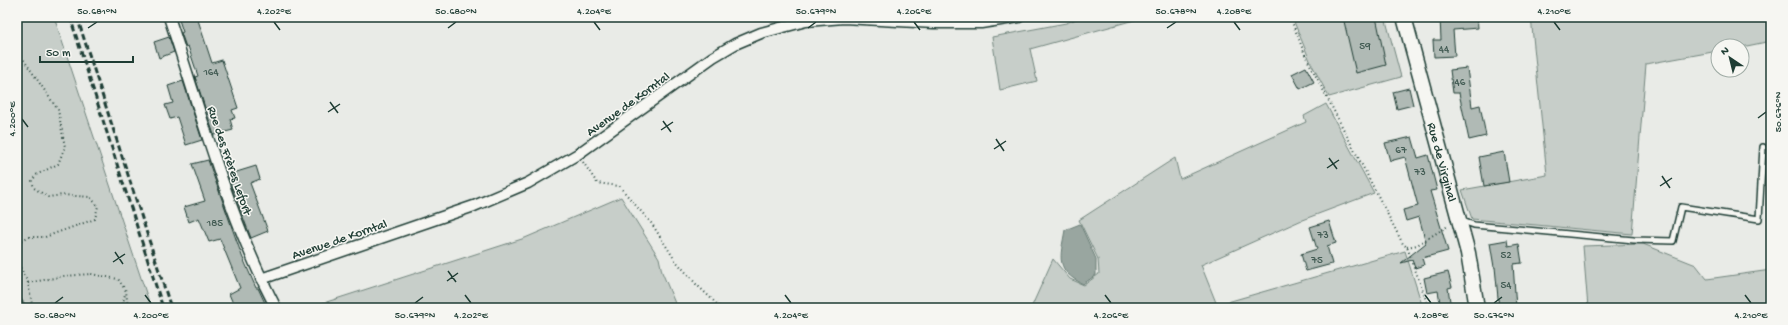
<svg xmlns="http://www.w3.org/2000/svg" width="1788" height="325" font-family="'Gochi Hand',sans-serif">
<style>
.green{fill:#c7cec9;stroke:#73867e}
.water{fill:#99a6a0;stroke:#687c75}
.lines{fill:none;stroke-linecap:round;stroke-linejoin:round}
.stream{stroke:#687c75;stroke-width:3.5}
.building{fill:#b0bab5;stroke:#1f3d34}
.lane-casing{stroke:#1f3d34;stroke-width:8}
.street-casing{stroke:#1f3d34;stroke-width:13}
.secondary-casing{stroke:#1f3d34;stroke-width:17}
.path{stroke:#1f3d34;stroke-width:2;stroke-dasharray:1 3;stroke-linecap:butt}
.lane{stroke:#f6f6f2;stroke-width:5}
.street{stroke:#f6f6f2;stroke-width:10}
.secondary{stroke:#f6f6f2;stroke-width:14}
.rail{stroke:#1f3d34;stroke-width:3;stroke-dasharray:6 3;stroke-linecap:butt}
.ticks{fill:none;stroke:#1f3d34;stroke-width:1.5}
.labels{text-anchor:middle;stroke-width:3;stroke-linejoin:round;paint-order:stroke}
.number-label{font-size:11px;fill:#435c54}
.street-label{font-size:13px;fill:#1f3d34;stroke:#f6f6f2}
.neatline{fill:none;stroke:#1f3d34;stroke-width:1.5}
.ticks-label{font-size:10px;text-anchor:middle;fill:#1f3d34}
</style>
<rect width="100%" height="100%" fill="#e9ebe7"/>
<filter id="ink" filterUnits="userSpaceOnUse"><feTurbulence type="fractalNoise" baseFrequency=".025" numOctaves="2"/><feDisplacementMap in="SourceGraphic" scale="8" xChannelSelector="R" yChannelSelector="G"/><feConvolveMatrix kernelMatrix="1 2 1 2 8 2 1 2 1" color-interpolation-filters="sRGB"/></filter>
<g filter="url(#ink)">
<!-- green -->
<path class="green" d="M17,17H54L151,308H17Z
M1082,17H1145L1030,49L1037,81L1000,90L992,37L1066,23Z
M1292,17H1385L1401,77L1329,97L1311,63Z
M1531,17H1771V41L1742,47L1718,46V51L1646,64L1632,234L1472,219L1462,190L1547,175Z
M1326,104L1374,193L1302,220L1201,265L1217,305L1405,251L1423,308H1031L1053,259L1070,279L1084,285L1099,274L1098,259L1079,220L1175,158L1180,179L1306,122L1304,116Z
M621,197L659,258L662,272L677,308H308L525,238Z
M1643,244L1696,265L1707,279L1771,270V308H1588L1583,246Z"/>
<!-- water -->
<path class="water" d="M1080,224L1096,259V275L1083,284C1055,270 1060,258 1065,230Z"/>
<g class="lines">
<!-- stream -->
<path class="stream" d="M17,295L26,308"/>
</g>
<!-- building -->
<path class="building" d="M178,17H197L212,63L222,60L238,108L232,110L235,118L230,119L233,130L214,135L195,77L198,76L188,46L186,47L181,33L183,32Z
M1343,17H1376L1386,65L1356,73Z
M1440,17H1477L1478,28L1453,30L1455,56L1434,57L1433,40H1441Z
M169,37L174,52L159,58L154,42Z
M1306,67L1314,82L1300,89L1292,74Z
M1467,68L1472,107L1480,105L1486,136L1469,140L1459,93H1453L1450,70Z
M183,81L202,140L186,145L177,117L170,119L165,105L173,103L168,86Z
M1409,88L1413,105L1397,109L1393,92Z
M1412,137L1418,158L1428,155L1437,190L1430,191L1448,251L1422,258L1424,265L1415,268L1412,260L1401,263L1426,243L1419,217L1406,221L1403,210L1418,206L1405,157L1390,161L1385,143Z
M1504,152L1509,182L1484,186L1479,157Z
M208,160L242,256L256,288H258L265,303L263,304L266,308H235L229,294L240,288L220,239L209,242L199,218L189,222L184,207L205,201L192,164Z
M256,166L260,179L250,183L268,231L251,238L227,175Z
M1329,221L1336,243L1327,246L1332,264L1306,271L1301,254L1317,249L1310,227Z
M1507,240L1508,246L1519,244L1522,263L1513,264L1516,308H1499L1495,267H1494L1490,243Z
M1448,272L1452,287L1448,288L1451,308H1441L1438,291L1427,293L1424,278Z"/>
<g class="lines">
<!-- lane casing -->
<g class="lane-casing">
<path id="lane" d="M1462,221L1474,225L1634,240L1673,241L1681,207L1759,219L1763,147"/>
</g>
<!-- street casing -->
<g class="street-casing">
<path id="street" d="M169,17C202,115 228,216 276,308
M261,279L474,206L528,183L578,154L713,57L735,44L761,33L806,21L844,18L934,23H981L1019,17"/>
</g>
<!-- secondary casing -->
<g class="secondary-casing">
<g id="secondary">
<path id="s1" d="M1404,17L1468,253L1477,308"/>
</g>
</g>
<!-- path -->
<path class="path" d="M1290,17L1306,57L1403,244L1407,247L1429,308
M17,50L58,110L65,147L58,164L36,175L32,181L34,188L48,197L63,195L90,197L98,206L95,219L45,237H28L17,243L18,263L28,283L32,304
M583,162L597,183L619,186L652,224L675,260L696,284L721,308
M1407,247L1417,245L1448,226
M28,283L64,276L91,274L118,279L126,291L128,308
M19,308L32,304L47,308
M122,308L125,294"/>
<!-- lane -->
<use href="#lane" class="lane"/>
<!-- street -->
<use href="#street" class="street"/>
<!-- secondary -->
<use href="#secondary" class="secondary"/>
<!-- rail -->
<path class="rail" d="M70,17L163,308
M77,17L171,308"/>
</g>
</g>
<!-- ticks -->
<path class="ticks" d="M274,22L280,30M594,22L600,30M914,22L920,30M1234,22L1240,30M1554,22L1560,30M88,28L97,22M448,28L456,22M808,28L816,22M1167,28L1176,22M330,102L338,113M328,112L340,104M1758,118L1766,112M22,119L28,127M663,121L671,132M661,130L673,122M996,139L1004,151M994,149L1006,141M1329,158L1337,169M1327,168L1339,160M1662,176L1670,188M1660,186L1672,178M115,252L123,264M113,262L125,254M448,271L456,282M447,281L458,273M145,295L151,303M465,295L471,303M785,295L791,303M1105,295L1111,303M1425,295L1431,303M1745,295L1751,303M55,303L63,297M415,303L423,297M1494,303L1502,297"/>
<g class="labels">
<!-- number labels -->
<g class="number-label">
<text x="1365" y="49">59</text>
<text x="1444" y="52">44</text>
<text x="211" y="75">164</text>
<text x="1460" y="85">46</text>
<text x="1401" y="153">67</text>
<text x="1420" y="175">73</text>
<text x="215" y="226">185</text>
<text x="1323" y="238">73</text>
<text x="1506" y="258">52</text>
<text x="1317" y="263">75</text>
<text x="1506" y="288">54</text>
</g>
<!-- street labels -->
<g class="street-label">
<text transform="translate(627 103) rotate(-36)" y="5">Avenue de Korntal</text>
<text transform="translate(231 160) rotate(71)" y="5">Rue des Frères Lefort</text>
<text dy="5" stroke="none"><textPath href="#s1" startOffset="150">Rue de Virginal</textPath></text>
<text transform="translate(339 238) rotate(-19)" y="5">Avenue de Korntal</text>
</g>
</g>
<!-- margin -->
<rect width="1788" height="325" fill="none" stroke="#f6f6f2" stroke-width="44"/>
<!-- north arrow -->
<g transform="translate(1730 58) rotate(325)"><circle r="19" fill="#f6f6f2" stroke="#a0aca6"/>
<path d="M0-3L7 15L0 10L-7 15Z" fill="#1f3d34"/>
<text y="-6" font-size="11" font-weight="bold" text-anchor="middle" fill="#1f3d34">N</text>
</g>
<!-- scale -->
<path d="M40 56v6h93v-6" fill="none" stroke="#1f3d34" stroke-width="2"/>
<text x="46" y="56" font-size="12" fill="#1f3d34" stroke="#f6f6f2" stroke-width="3" paint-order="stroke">50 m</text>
<rect x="22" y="22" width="1744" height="281" class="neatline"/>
<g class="ticks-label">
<text x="97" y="14">50.681°N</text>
<text x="274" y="14">4.202°E</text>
<text x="456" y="14">50.680°N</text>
<text x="594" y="14">4.204°E</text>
<text x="816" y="14">50.679°N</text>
<text x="914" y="14">4.206°E</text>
<text x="1176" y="14">50.678°N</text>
<text x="1234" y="14">4.208°E</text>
<text x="1554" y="14">4.210°E</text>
<text transform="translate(1777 112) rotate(-90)" y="4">50.676°N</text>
<text transform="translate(11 119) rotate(-90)" y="4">4.200°E</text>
<text x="55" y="318">50.680°N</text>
<text x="151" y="318">4.200°E</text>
<text x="415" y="318">50.679°N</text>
<text x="471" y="318">4.202°E</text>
<text x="791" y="318">4.204°E</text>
<text x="1111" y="318">4.206°E</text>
<text x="1431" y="318">4.208°E</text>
<text x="1494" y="318">50.676°N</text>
<text x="1751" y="318">4.210°E</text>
</g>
</svg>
